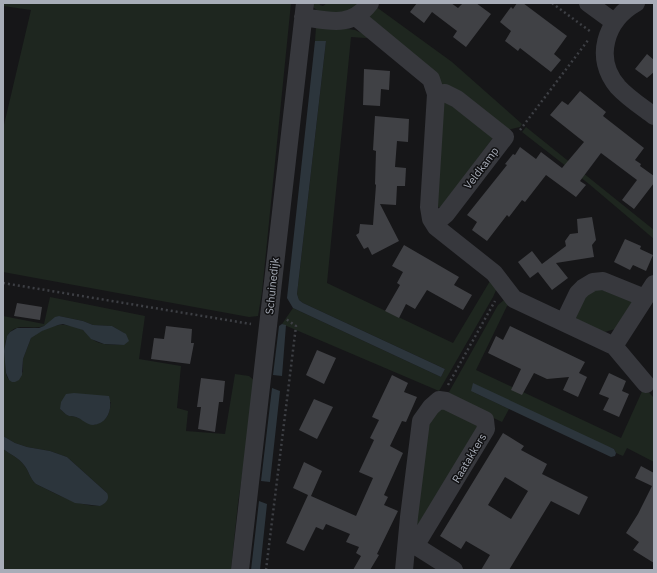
<svg xmlns="http://www.w3.org/2000/svg" width="657" height="573" font-family="'IBM Plex Sans',sans-serif">
<style>
.green{fill:#1e261f;fill-rule:evenodd}
.water{fill:#2c353c}
.building{fill:#404145;fill-rule:evenodd}
.lines{fill:none;stroke-linecap:round;stroke-linejoin:round}
.path{stroke:#3d3f44;stroke-width:2.5;stroke-dasharray:2 3;stroke-linecap:butt}
.minor{stroke:#37383d;stroke-width:18}
.labels{text-anchor:middle;stroke-width:3;stroke-linejoin:round;paint-order:stroke}
.street-label{font-size:11px;fill:#a8adb8;stroke:#111113}
</style>
<rect width="100%" height="100%" fill="#161618"/>
<!-- green -->
<path class="green" d="M3,3H291L262,292L258,316L249,317L3,272V129L31,10L3,6Z
M311,3H319L320,5L323,6L327,3H362L344,15L318,11L314,8Z
M375,6L452,62L522,124L520,127L507,130L447,89L370,18V14Z
M324,26L355,30L370,37L366,38L351,37L327,283L453,343L490,281L497,288L493,297L439,391L282,324L293,308L441,377L445,369L303,303L299,300L297,294L326,41H315L316,27Z
M444,101L495,135L441,208L436,206Z
M526,127L654,230V239L589,184L522,132Z
M592,287L634,300L615,329L605,332L574,321L573,316Z
M50,297L145,316L139,359L181,366L177,408L188,411L186,431L225,434L235,374L249,376L256,382L238,503L231,570H3V449C10,454 19,458 24,465C29,471 30,479 36,484C57,494 76,506 100,506L103,504L107,493L67,457L50,451L27,447L15,443L3,436V316L44,324ZM59,316L83,321L93,325L112,326L124,333V345C114,344 106,346 97,342C90,339 88,333 83,330C79,327 63,324 59,325C50,326 37,332 31,338L23,359V372L9,380C4,374 6,366 6,359C4,345 4,329 21,327C28,327 34,328 40,327C47,326 53,320 59,316ZM111,402C109,417 107,420 94,425L76,417L67,415L60,409Z
M504,300L510,304L507,306L476,370L621,438L644,387L654,398V462L627,448L623,456L616,453L614,449L471,391L509,409L502,422L452,398L449,392L498,305Z
M442,407L477,425V435L422,526H413L425,425Z"/>
<!-- water -->
<path class="water" d="M315,41H326L297,294L299,300L303,303L445,369L441,377L293,308L287,298Z
M59,316L83,321L93,325L112,326L126,334L129,341L124,345L104,344L91,339L83,330L63,324L58,325L42,331L31,338L23,359L22,375L19,380L15,382H12L9,380L6,373L4,351L7,336L10,332L17,328H39L44,326L55,317Z
M282,324L286,325L282,376L273,375L279,326Z
M473,383L614,449L616,453L615,456L611,457L471,391Z
M272,388L280,391L270,482L261,481Z
M74,393L109,396C113,408 108,424 93,425C87,425 82,419 76,417C73,416 70,417 67,415C65,414 63,411 60,409L61,402L66,394Z
M3,436L15,443L27,447L50,451L67,457L107,493C110,499 106,503 100,506L75,503L36,484C30,479 29,471 24,465C19,458 10,454 3,449Z
M259,501L267,504L260,570H251Z"/>
<!-- building -->
<path class="building" d="M417,3H451L458,8L463,3H476L491,14L466,47L453,37L457,31L432,12L424,23L410,12Z
M517,3H523L567,36L554,54L561,60L551,72L520,48L518,51L505,41L511,31L500,22L511,7L513,9Z
M647,54L654,60V72L647,78L635,69Z
M364,69L390,71L389,90L381,89L380,106L363,105Z
M580,91L606,112L603,116L644,148L635,160L641,164L640,166L654,176V183L634,209L622,200L637,180L601,153L580,181L586,185L576,197L546,175L525,202L522,200L509,217L507,215L487,241L472,230L477,222L467,215L507,165L505,164L513,154L515,155L520,147L536,159L541,152L562,168L584,142L550,115L562,101L568,105Z
M375,116L409,119L408,142L397,141L395,167L406,168L405,186H397L396,205L380,204L399,241L372,255L368,247L364,249L356,235L359,233L360,224L373,225L376,185L375,184L376,151L373,150Z
M592,217L596,240L592,245L594,257L556,263L568,278L552,290L538,272L530,278L518,262L532,251L542,264L566,246L565,241L570,234L578,233L577,219Z
M625,239L641,246L640,249L653,255L646,271L633,265L630,270L614,262Z
M404,245L459,277L454,285L472,295L463,310L427,290L415,309L406,304L399,318L385,311L400,285L397,283L403,272L392,266Z
M17,303L42,307L40,320L14,316Z
M166,326L192,329L191,343H194L190,364L151,359L154,338L164,339Z
M510,326L585,362L579,373L587,377L578,397L563,390L569,377L547,379L534,373L522,395L511,390L521,369L488,353L496,336L503,340Z
M317,350L336,358L324,384L306,375Z
M609,373L626,381L622,391L629,394L619,417L603,410L609,398L599,394Z
M392,375L408,383L404,392L417,397L406,422L402,421L390,446L403,453L384,495L388,497L384,505L398,511L377,554L379,555L370,570H353L361,556L356,553L359,547L346,542L350,534L326,524L323,530L316,527L304,551L286,543L308,495L293,488L304,462L322,471L311,496L356,516L373,478L359,472L374,440L370,438L379,420L372,417Z
M201,378L225,381L223,402H219L215,432L198,429L201,407H197Z
M314,399L333,407L317,439L299,430Z
M503,433L524,446L521,450L547,464L542,474L588,497L579,515L551,501L509,570H481L490,555L466,541L461,549L440,536ZM505,477L528,491L511,519L488,505Z
M641,466L654,473V563L633,550L639,542L626,533L638,514L652,486L635,478Z"/>
<g class="lines">
<!-- path -->
<path class="path" d="M552,3L591,32
M520,130L589,39
M3,283L251,324
M448,385L495,301
M266,570L296,326L286,319"/>
<!-- minor -->
<path class="minor" d="M588,3L614,22
M636,3C606,20 593,58 618,87C628,98 642,107 654,116
M303,17C330,21 351,28 370,3
M356,17L431,79L436,94L429,207L431,219L436,227L494,273L514,299L614,346L646,384
M434,224L446,214L505,137L457,99L445,93L436,94
M564,322L578,293L583,288L593,282L603,281L645,298
M614,346L654,284
M415,540L419,548L454,570
M240,570L305,3
M404,570L409,517L421,421L431,407L439,400L446,401L485,420L486,429L420,538L407,544"/>
</g>
<g class="labels">
<!-- street labels -->
<g class="street-label">
<text transform="translate(481 168) rotate(-53)" y="4">Veldkamp</text>
<text transform="translate(272 286) rotate(-84)" y="4">Schuinedijk</text>
<text transform="translate(469 458) rotate(-59)" y="4">Raatakkers</text>
</g>
</g>
<!-- border -->
<rect width="657" height="573" fill="none" stroke="#a8adb8" stroke-width="8"/>
</svg>
